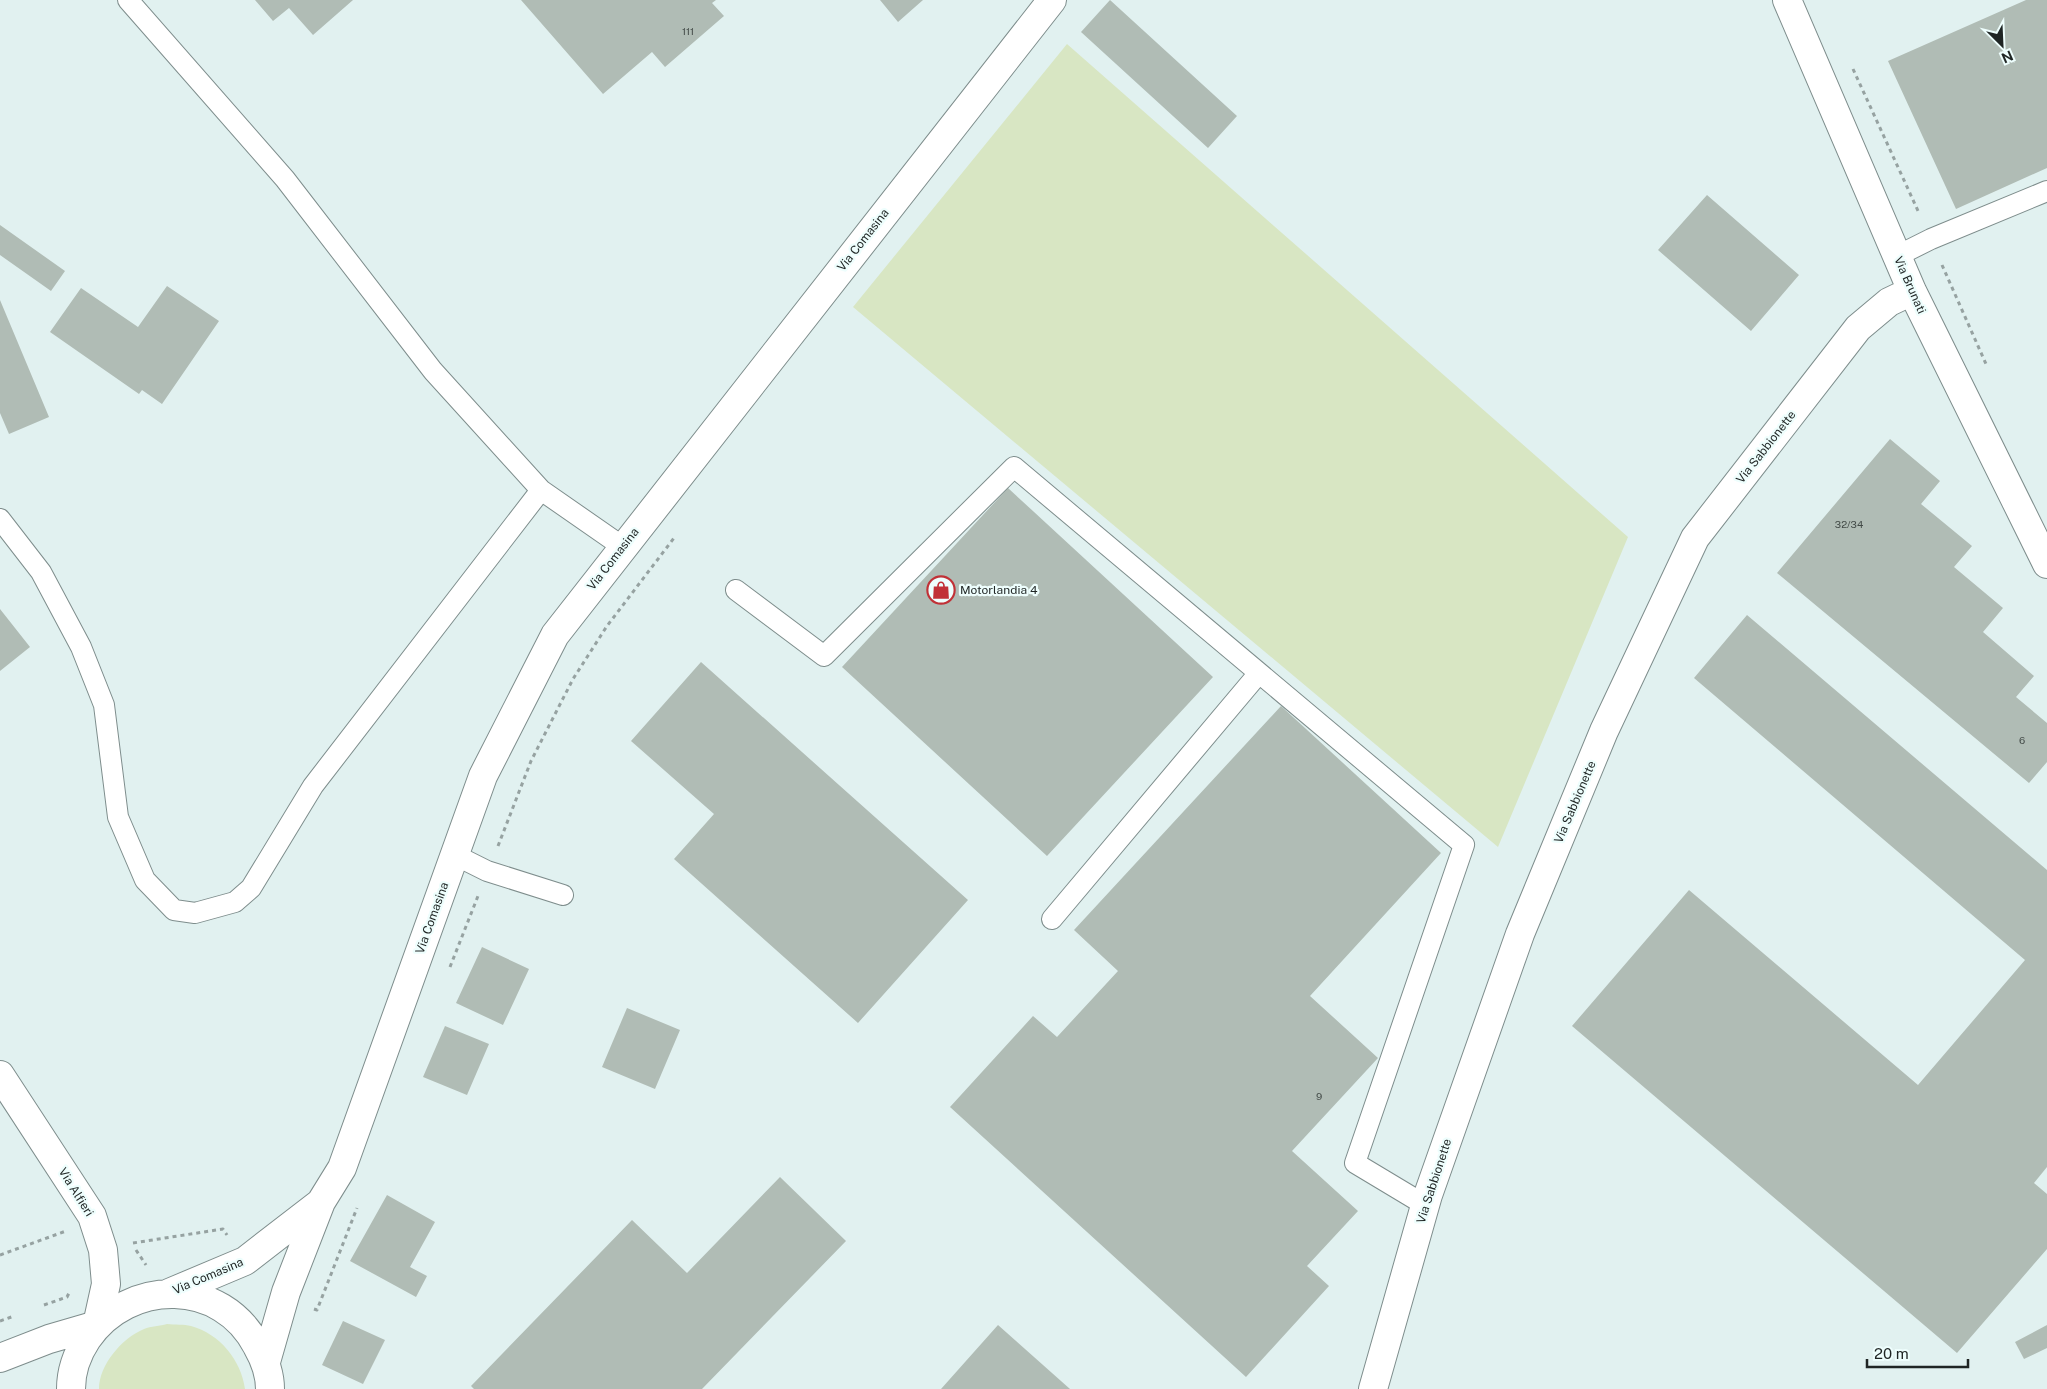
<svg xmlns="http://www.w3.org/2000/svg" width="2047" height="1389" font-family="'Public Sans',sans-serif">
<style>
.green{fill:#d8e6c3}
.building{fill:#b0bcb5}
.lines{fill:none;stroke-linecap:round;stroke-linejoin:round}
.lane-casing{stroke:#7e8d8c;stroke-width:22}
.street-casing{stroke:#7e8d8c;stroke-width:30}
.secondary-casing{stroke:#7e8d8c;stroke-width:30}
.path{stroke:#96a2a1;stroke-width:3;stroke-dasharray:4 4;stroke-linecap:butt}
.lane{stroke:#fff;stroke-width:20}
.street{stroke:#fff;stroke-width:28}
.secondary{stroke:#fff;stroke-width:28}
.labels{text-anchor:middle;stroke-width:4.5;stroke-linejoin:round;paint-order:stroke}
.number-label{font-size:10px;fill:#434b48}
.street-label{font-size:12px;fill:#1f2524;stroke:#eefefd}
.poi-label{font-size:12px;fill:#1f2524;stroke:#eefefd;text-anchor:start}
</style>
<rect width="100%" height="100%" fill="#e1f1f0"/>
<!-- green -->
<path class="green" d="M1067,44L1628,537L1498,847L853,307Z
M167,1324C175,1325 184,1324 191,1326C220,1334 241,1360 245,1389H99C99,1365 122,1338 144,1329C151,1326 160,1326 167,1324Z"/>
<!-- building -->
<path class="building" d="M255,0H353L313,35L289,8L273,21Z
M521,0H716L712,3L724,16L665,67L652,52L603,94Z
M880,0H923L898,22Z
M1110,0L1237,116L1208,148L1081,32Z
M2026,0H2047V168L1956,209L1888,61Z
M1707,195L1799,275L1751,331L1658,250Z
M0,225L65,271L51,291L0,255Z
M167,286L219,321L162,404L142,390L139,394L50,332L81,288L138,327Z
M0,300L49,417L9,434L0,413Z
M1890,439L1940,481L1921,504L1972,546L1954,567L2003,608L1983,632L2034,676L2016,697L2047,723V762L2029,783L1777,573Z
M1008,488L1213,677L1047,856L842,667Z
M0,609L30,647L0,671Z
M1747,615L2047,870V1167L2034,1183L2047,1194V1249L1957,1353L1572,1026L1689,890L1918,1085L2025,960L1694,678Z
M701,662L968,900L858,1023L674,859L714,814L631,741Z
M1281,706L1441,853L1310,996L1378,1058L1292,1151L1358,1211L1307,1266L1329,1286L1246,1377L950,1107L1033,1016L1057,1037L1118,971L1074,930Z
M482,947L529,969L503,1025L456,1003Z
M627,1008L680,1030L655,1089L602,1067Z
M445,1026L489,1044L467,1095L423,1077Z
M780,1177L846,1241L702,1389H474L471,1386L632,1220L687,1273Z
M387,1195L435,1222L410,1267L427,1276L416,1297L350,1261Z
M343,1321L385,1340L363,1384L322,1365Z
M998,1325L1070,1389H941Z
M2047,1325V1348L2024,1359L2015,1342Z"/>
<g class="lines">
<!-- lane casing -->
<g class="lane-casing">
<path id="lane" d="M128,0L285,179L433,371L541,490L623,547
M1897,256L1931,239L2047,191
M0,519L41,572L81,647L104,705L118,817L145,880L174,910L195,913L235,902L251,888L313,786L541,490
M736,590L824,656L1014,467L1464,845L1355,1163L1425,1205
M455,855L487,871L563,895
M1052,919L1259,673"/>
</g>
<!-- street casing -->
<g class="street-casing">
<path id="street" d="M1787,0L1912,291L2047,564
M0,1075L92,1216L103,1250L106,1284L97,1325
M1373,1389L1428,1195L1520,934L1604,731L1695,538L1858,328L1889,302L1912,291"/>
</g>
<!-- secondary casing -->
<g class="secondary-casing">
<path id="secondary" d="M169,1293L245,1261L320,1203
M0,1358L49,1339L97,1325
M266,1362L286,1292L321,1202L342,1168L483,776L555,635L1052,0
M71,1389C71,1372 77,1354 87,1339C129,1278 222,1278 257,1346C265,1360 270,1373 270,1389"/>
</g>
<!-- path -->
<path class="path" d="M1853,69L1919,213
M1942,265L1986,364
M498,846L531,761L573,679L607,626L674,538
M450,967L478,896
M133,1243L223,1229L227,1235
M136,1250L146,1265
M0,1255L66,1231
M44,1305L67,1297L70,1291
M314,1309L317,1310L357,1208
M0,1321L14,1316"/>
<!-- lane -->
<use href="#lane" class="lane"/>
<!-- street -->
<use href="#street" class="street"/>
<!-- secondary -->
<use href="#secondary" class="secondary"/>
</g>
<!-- icons -->
<defs>
<g id="shop-ring" transform="scale(1.4375)"><circle r="9.5" fill="#eefefd" stroke="#c13137" stroke-width="1.5"/><path d="M-5-2.5h2.3a2.7 3.5 0 0 1 5.4 0H5L5.5 6h-11ZM-1.5-2.5h3a1.5 2.3 0 0 0-3 0Z" fill="#c13137"/></g>
</defs>
<g fill-rule="evenodd">
<use href="#shop-ring" x="941" y="590"/>
</g>
<g class="labels">
<!-- number labels -->
<g class="number-label">
<text x="688" y="35">111</text>
<text x="1849" y="528">32/34</text>
<text x="2022" y="744">6</text>
<text x="1319" y="1100">9</text>
</g>
<!-- street labels -->
<g class="street-label">
<text transform="translate(863 240) rotate(-52)" y="4">Via Comasina</text>
<text transform="translate(1910 285) rotate(66)" y="4">Via Brunati</text>
<text transform="translate(1766 447) rotate(-52)" y="4">Via Sabbionette</text>
<text transform="translate(613 559) rotate(-52)" y="4">Via Comasina</text>
<text transform="translate(1575 802) rotate(-67)" y="4">Via Sabbionette</text>
<text transform="translate(432 918) rotate(-70)" y="4">Via Comasina</text>
<text transform="translate(1434 1181) rotate(-72)" y="4">Via Sabbionette</text>
<text transform="translate(76 1192) rotate(58)" y="4">Via Alfieri</text>
<text transform="translate(208 1276) rotate(-23)" y="4">Via Comasina</text>
</g>
<!-- poi labels -->
<g class="poi-label">
<text x="960" y="594">Motorlandia 4</text>
</g>
</g>
<!-- north arrow -->
<g transform="translate(2002 45) rotate(156)" stroke="#eefefd" stroke-width="4" paint-order="stroke">
<path d="M0-4L9 19L0 12L-9 19Z" fill="#1f2524"/>
<text y="-8" font-size="14" font-weight="bold" text-anchor="middle" fill="#1f2524">N</text>
</g>
<!-- scale -->
<path d="M1867 1359v8h101v-8" fill="none" stroke="#1f2524" stroke-width="2.5"/>
<text x="1874" y="1359" font-size="15" fill="#1f2524" stroke="#eefefd" stroke-width="4" paint-order="stroke">20 m</text>
</svg>
